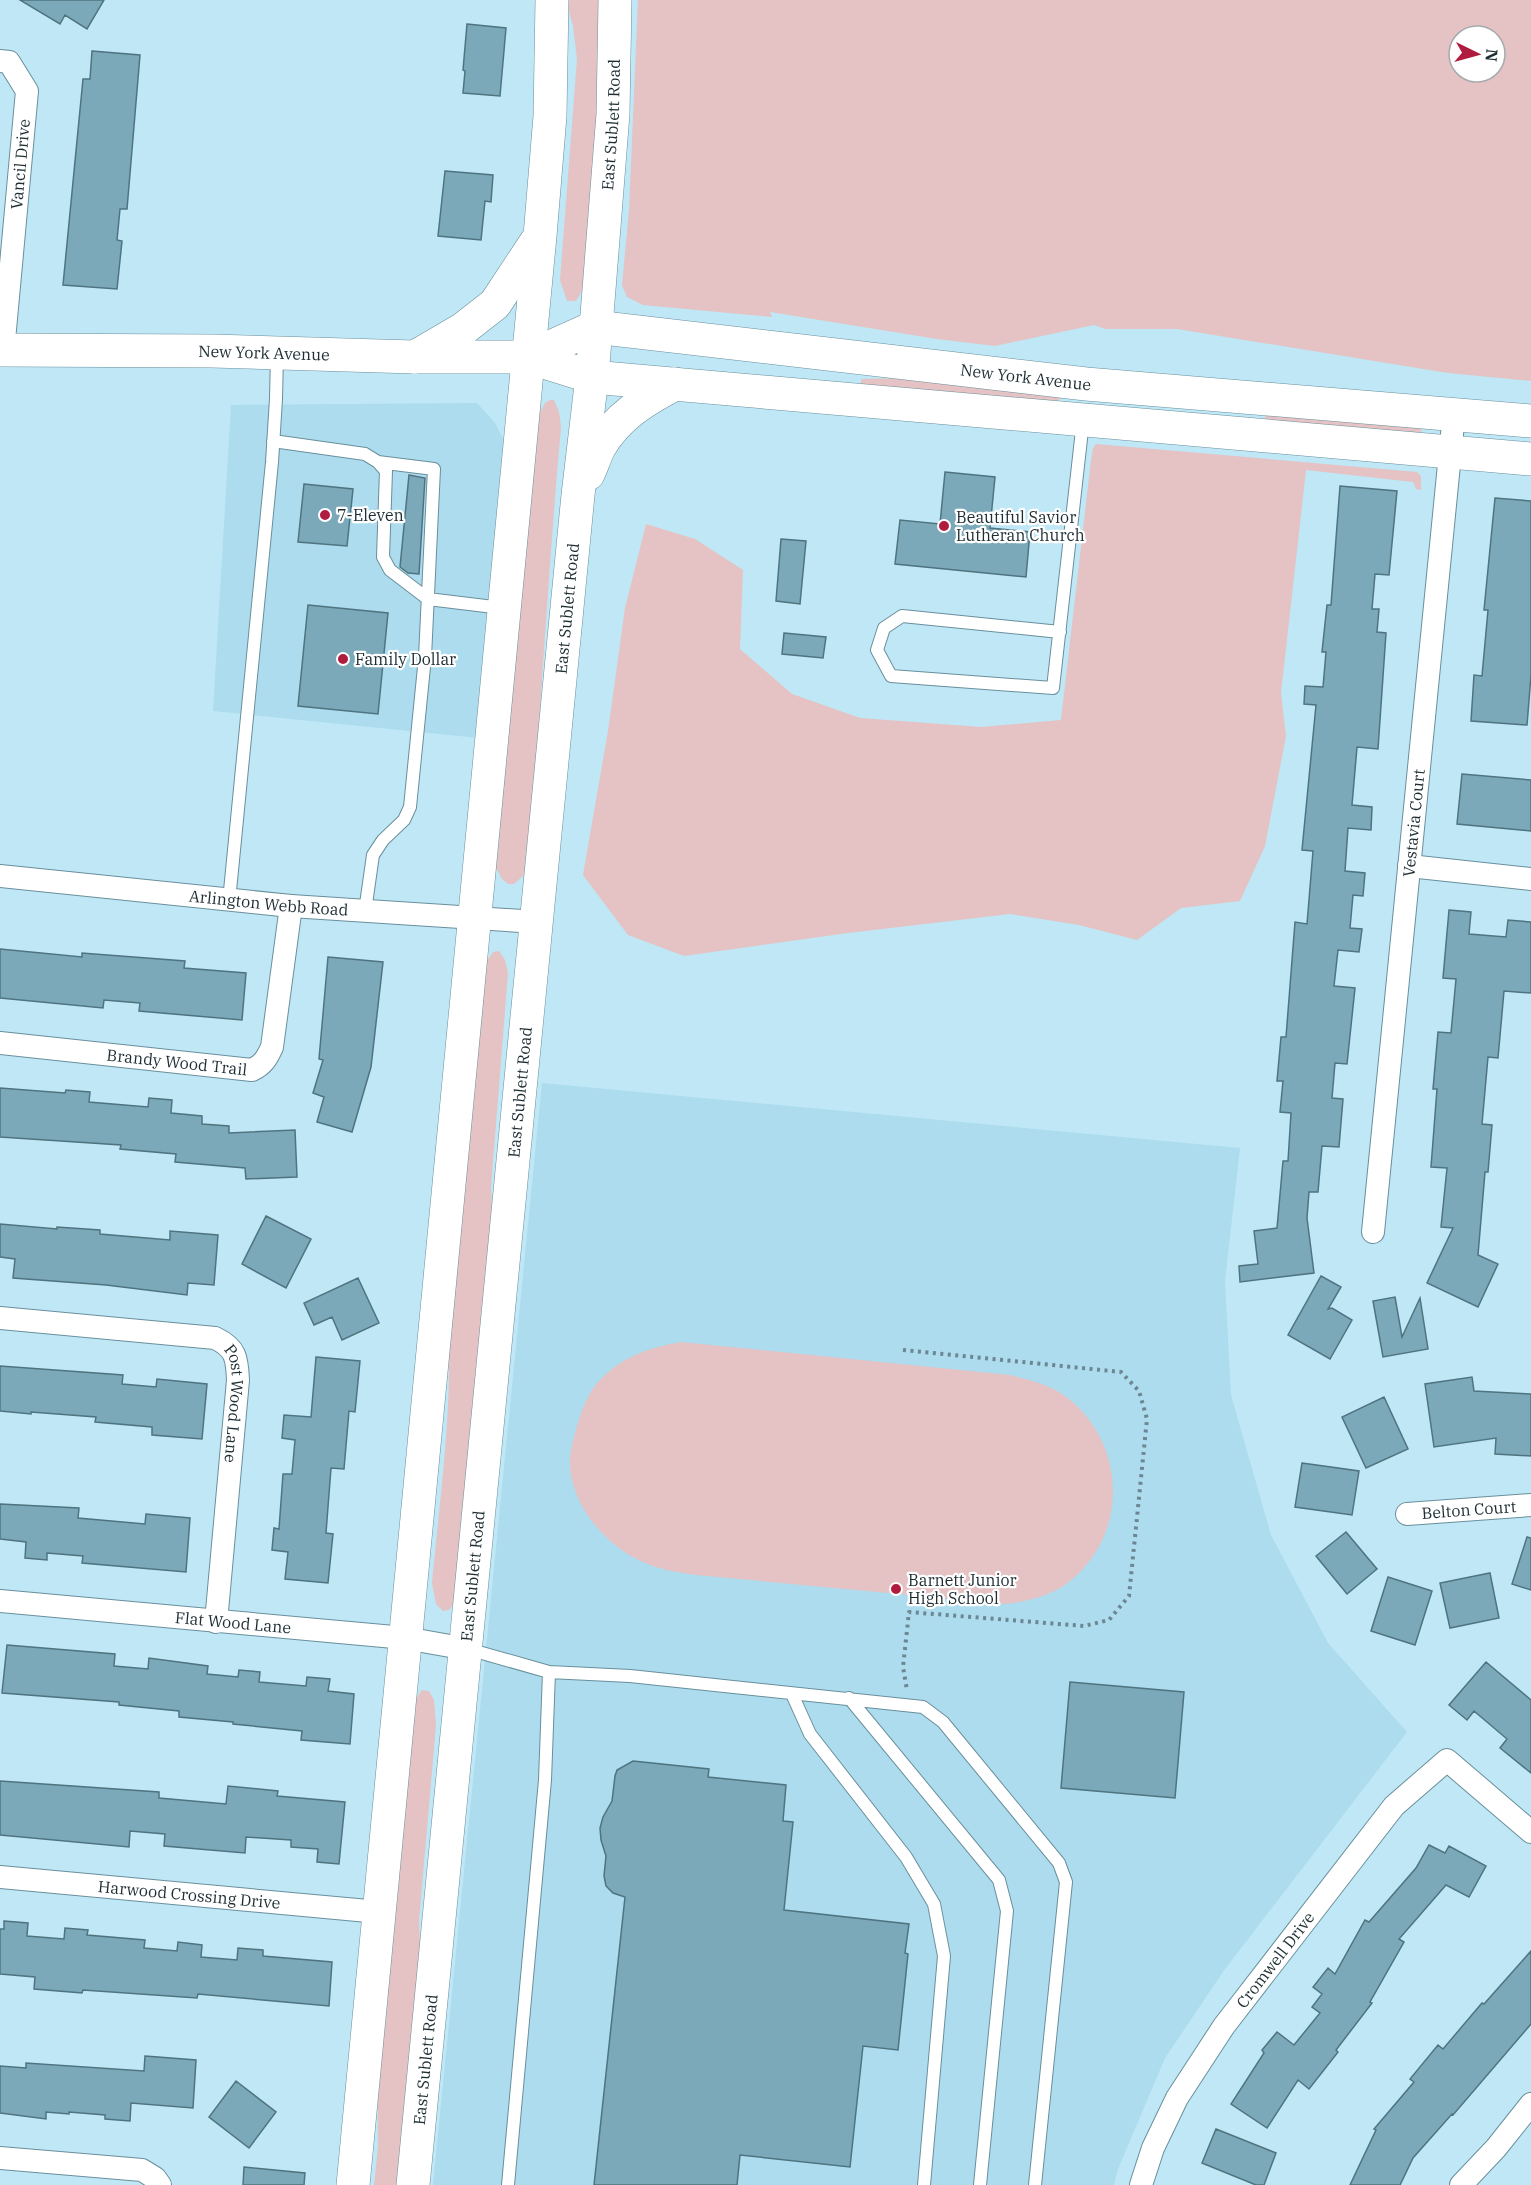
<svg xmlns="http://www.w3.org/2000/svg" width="1531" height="2185" font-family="'IBM Plex Serif',serif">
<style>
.built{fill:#acdcee}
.green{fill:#e5c2c3;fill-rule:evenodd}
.building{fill:#7ba9b9;stroke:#4f7480;stroke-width:1.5}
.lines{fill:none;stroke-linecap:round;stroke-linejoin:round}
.lane-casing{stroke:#698f9c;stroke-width:14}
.street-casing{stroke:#698f9c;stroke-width:24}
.secondary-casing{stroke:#698f9c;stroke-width:34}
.path{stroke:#6c8791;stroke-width:4;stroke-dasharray:3 4.5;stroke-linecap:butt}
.lane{stroke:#fff;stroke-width:12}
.street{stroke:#fff;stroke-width:22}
.secondary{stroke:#fff;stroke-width:33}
.poi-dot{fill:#b01c3d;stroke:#fff;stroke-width:2}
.labels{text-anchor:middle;stroke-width:4.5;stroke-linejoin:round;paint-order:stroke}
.street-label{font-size:16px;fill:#1d2d32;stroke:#fff}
.poi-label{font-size:16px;fill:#1d2d32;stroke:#fff;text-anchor:start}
</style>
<rect width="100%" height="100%" fill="#bfe7f5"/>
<!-- built -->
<path class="built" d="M477,403L495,423L503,439L505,457L479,738L213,711L231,405Z
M542,1083L1240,1148L1225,1281L1231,1395L1271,1535L1328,1643L1407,1732L1225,1969L1165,2058L1118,2169L1114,2185H433Z"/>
<!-- green -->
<path class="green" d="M566,0H603L588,280L576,301H567L560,280L577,59L573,26Z
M638,0H1531V381L1448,373L1177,329H1105L1094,325L995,346L937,339L770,312L772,317L643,305L627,297L622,285L629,210ZM1459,36H1495V72H1459Z
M902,378L1059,393L1061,398L1056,402L861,387V379Z
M550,400H554L559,412L561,427C548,573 540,719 529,865L523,876L514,884H508L502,879L495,866L539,414L545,403Z
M1265,414L1420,425L1422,430L1419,434L1265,424Z
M1096,444L1417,472L1421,476V490L1416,489L1413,482L1306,470L1281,693L1286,736L1265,846L1240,901L1181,908L1137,940L1079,925L1010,914L848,933L684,956L628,935L583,875L608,731L625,608L646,524L695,539L743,570L740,649L792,694L860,718L981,727L1061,720L1091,460L1093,448Z
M499,951L505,960L508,973L491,1187L493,1234L454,1603L449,1610L443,1611L436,1604L432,1583C440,1496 453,1409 448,1322L482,967L493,952Z
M681,1342L1010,1375C1029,1380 1048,1384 1065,1396C1126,1441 1130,1533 1070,1581C1052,1596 1028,1601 1006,1604L696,1575C677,1572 660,1570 643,1562C603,1545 567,1500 570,1456C572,1442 576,1429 580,1416C585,1403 590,1390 600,1380C623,1356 649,1348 681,1342Z
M422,1690L429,1691L434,1700L436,1725L419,1921L421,1969L403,2185H374L378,2147L377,2043L411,1705Z"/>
<!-- building -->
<path class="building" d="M20,0H104L87,29L65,15L60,24Z
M467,24L506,28L500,96L463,93L465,71L463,70Z
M92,51L140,55L127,209H120L117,240L122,241L117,289L63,285L83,79H90Z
M445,171L493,175L491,202L485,201L481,240L438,236Z
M945,472L995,477L990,528L1030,532L1026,577L895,564L900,520L940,524Z
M409,475L425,478L419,574L408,573L400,567Z
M304,484L353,489L347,546L298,542Z
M1340,486L1397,491L1389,575L1375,574L1372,609H1379L1377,632L1386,633L1378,749L1357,747L1352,805L1372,807L1371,830L1348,828L1345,871L1365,873L1363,896L1353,895L1350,928L1362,929L1359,952L1338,950L1334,986L1355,988L1347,1064L1335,1063L1332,1098L1343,1099L1339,1147L1322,1146L1318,1192H1309L1307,1218L1314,1273L1240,1282L1239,1266L1258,1264L1254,1231L1277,1228L1283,1161H1288L1291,1113L1280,1112L1283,1081H1277L1281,1037H1286L1295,922L1307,924L1313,851L1302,850L1316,705L1304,704L1305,686L1323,687L1326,652H1322L1327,605H1331Z
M1495,498L1531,501V675L1527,725L1471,721L1474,675L1482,676L1488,610H1484Z
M781,539L806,541L800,604L776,601Z
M308,605L388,613L378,714L298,706Z
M784,633L826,637L823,658L782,654Z
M1462,774L1531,780V831L1457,824Z
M1449,910L1471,912L1469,934L1506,937L1508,920L1531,922V993L1504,991L1498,1058L1488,1057L1482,1124L1492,1125L1488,1172H1485L1478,1255L1498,1264L1478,1307L1427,1283L1453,1228L1441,1227L1447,1168L1431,1167L1437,1089H1433L1438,1032L1451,1033L1456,979L1443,978Z
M0,949L82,957V953L185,961L184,968L246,973L242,1020L139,1011L140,1003L104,1000L103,1008L0,998Z
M328,957L383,962L371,1067L352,1132L317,1122L324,1097L313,1093L323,1060L319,1059Z
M0,1088L65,1093L66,1090L90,1092L89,1102L148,1107L149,1098L172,1100L171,1113L202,1116V1124L229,1126V1133L295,1130L297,1177L246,1179L245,1168L175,1162L176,1154L120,1149L121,1145L0,1137Z
M266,1216L311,1239L286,1288L242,1264Z
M0,1224L57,1229V1227L100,1230V1234L170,1240V1231L218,1235L214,1285L188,1283L187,1295L106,1285L13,1278L15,1259L0,1257Z
M1321,1276L1341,1287L1328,1309L1332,1308L1352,1320L1330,1359L1288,1335Z
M358,1278L379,1323L342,1340L332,1317L314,1325L304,1303Z
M1395,1297L1402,1337L1420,1298L1428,1349L1383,1357L1373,1301Z
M316,1357L360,1361L355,1412L349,1411L344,1469L331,1468L326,1533L333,1534L328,1583L285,1579L288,1552L272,1550L274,1528L279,1529L283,1474H292L295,1440L282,1438L284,1415L311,1417Z
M0,1366L123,1375L122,1384L156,1387L157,1379L207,1384L202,1439L152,1435V1427L95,1422L96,1417L31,1412V1414L0,1411Z
M1472,1377L1474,1391L1531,1394V1456L1495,1454L1496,1438L1434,1447L1425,1384Z
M1384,1397L1408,1449L1366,1468L1342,1417Z
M1302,1463L1359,1471L1352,1515L1295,1507Z
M0,1504L79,1508L78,1518L145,1524L146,1514L190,1518L186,1572L82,1563L83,1556L47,1553V1560L25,1558L26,1542L0,1539Z
M1346,1532L1377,1569L1347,1594L1316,1556Z
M1527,1537L1531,1538V1590L1512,1584Z
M1490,1573L1499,1618L1450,1628L1440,1583Z
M1388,1577L1432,1591L1415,1645L1371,1631Z
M7,1645L115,1654L114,1666L148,1669L149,1658L208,1666L207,1674L238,1677L239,1670L260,1672L259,1682L306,1686L307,1677L330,1679L328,1691L354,1694L350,1744L301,1740L302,1731L233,1724V1722L179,1717V1711L119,1705V1702L2,1693Z
M1486,1662L1531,1700V1773L1500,1748L1507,1739L1474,1711L1467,1720L1449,1705Z
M1070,1682L1184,1692L1175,1798L1061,1788Z
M633,1761L709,1769L708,1777L786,1785L783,1821L793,1822L784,1910L909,1924L905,1953L908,1954L898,2050L863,2046L850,2167L740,2155L737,2185H594L625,1897L613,1893L606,1886L604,1876L606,1856L601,1840L600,1828L603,1817L612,1801L615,1776L617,1770Z
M0,1781L159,1792V1798L226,1804L228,1786L278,1791L277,1796L345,1802L339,1864L317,1862L318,1849L291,1847V1840L246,1837L245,1853L164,1846L165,1834L130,1831L129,1847L0,1835Z
M1429,1845L1445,1853L1449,1846L1486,1866L1469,1897L1446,1885L1399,1939L1404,1942L1370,2002L1372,2003L1336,2050L1338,2052L1309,2089L1298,2080L1267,2128L1231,2104L1264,2053L1262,2050L1277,2032L1294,2045L1320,2013L1312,2007L1322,1994L1313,1987L1328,1968L1335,1974L1365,1920L1369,1922L1416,1868Z
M4,1921L28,1923L27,1936L64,1939L65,1928L88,1930L87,1935L145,1940L144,1948L177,1951L178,1942L202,1945L201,1957L237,1960L238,1948L263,1950V1956L332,1962L329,2006L198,1994L197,1998L83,1990L82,1993L34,1989L35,1977L0,1974V1929H4Z
M1531,1951V2024L1453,2115L1452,2114L1413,2158L1400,2185H1350L1376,2130L1374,2129L1414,2082L1410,2079L1438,2045L1443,2049L1482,2003L1484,2004Z
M145,2056L196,2060L193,2108L131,2103L130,2121L105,2119V2115L69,2112V2114L46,2112V2119L0,2113V2066L26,2068V2063L144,2071Z
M236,2081L276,2112L249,2148L209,2117Z
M1216,2129L1276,2153L1264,2185H1256L1202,2163Z
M244,2167L305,2173L304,2185H243Z"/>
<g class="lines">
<!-- lane casing -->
<g class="lane-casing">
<path id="lane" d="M273,441L365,454L378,462L386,471L383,557L390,570L428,599L502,608
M1060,632L902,616L884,628L877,650L891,676L1053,688L1081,439L1083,420
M229,901L272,462L276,399L277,354
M365,911L373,855L383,840L404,820L410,807L425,657L434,469L378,462
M468,1649L549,1672L630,1676L923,1707L943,1722L1059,1863L1066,1882L1035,2185
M792,1694L810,1734L906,1857L934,1904L944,1956L924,2185
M849,1698L999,1880L1007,1911L980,2185
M508,2185L545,1780L549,1672"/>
</g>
<!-- street casing -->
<g class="street-casing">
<g id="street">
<path d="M0,61L9,62L27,91L3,351"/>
<path d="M1409,866L1531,879"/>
<path id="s1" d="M0,876L291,906L537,922"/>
<path id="s2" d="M0,1043L252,1070C263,1065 267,1058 272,1047L291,906"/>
<path id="s3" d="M1373,1232L1454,414"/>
<path id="s4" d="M0,1318L215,1338C236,1348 237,1358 238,1380L216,1622"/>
<path id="s5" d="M1407,1514L1531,1505"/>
<path id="s6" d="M0,1601L405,1638L467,1649"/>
<path id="s7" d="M0,1877L379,1912"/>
<path d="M0,2158L142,2170L155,2178L160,2185"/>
<path id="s8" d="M1141,2185L1153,2148L1177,2098L1224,2026L1394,1806L1447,1760L1531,1832"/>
<path d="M1461,2185L1496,2148L1531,2104"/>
</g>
</g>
<!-- secondary casing -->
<g class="secondary-casing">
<g id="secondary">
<path id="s9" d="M0,350L212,351L414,357H528L592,377L1531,459"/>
<path d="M415,357L463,329L495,304L536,242"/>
<path id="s10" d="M528,357L595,327L1086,384L1531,421"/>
<path d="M588,474C592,466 595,456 599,448C617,416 645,400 675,384"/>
<path d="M353,2185L540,236L550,116L552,0"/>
<path id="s11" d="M413,2185L578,495L592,377L613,114L615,0"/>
</g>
</g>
<!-- path -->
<path class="path" d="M903,1350L1121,1372L1139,1391L1147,1419L1129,1596L1109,1620L1084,1626L909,1612L903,1667L907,1690"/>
<!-- lane -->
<use href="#lane" class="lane"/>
<!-- street -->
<use href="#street" class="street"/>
<!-- secondary -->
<use href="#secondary" class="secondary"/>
</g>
<!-- markers -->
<g class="poi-dot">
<circle cx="325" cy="515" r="6"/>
<circle cx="944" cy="526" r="6"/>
<circle cx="343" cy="659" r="6"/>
<circle cx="896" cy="1589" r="6"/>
</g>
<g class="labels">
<!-- street labels -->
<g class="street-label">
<text dy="6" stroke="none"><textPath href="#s11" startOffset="2070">East Sublett Road</textPath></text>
<text transform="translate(20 164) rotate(-85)" y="6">Vancil Drive</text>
<text dy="6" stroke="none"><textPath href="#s9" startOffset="264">New York Avenue</textPath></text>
<text dy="6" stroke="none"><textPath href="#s10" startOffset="507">New York Avenue</textPath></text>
<text dy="6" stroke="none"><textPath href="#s11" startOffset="1584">East Sublett Road</textPath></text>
<text dy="6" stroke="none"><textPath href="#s3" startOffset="411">Vestavia Court</textPath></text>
<text dy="6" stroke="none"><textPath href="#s1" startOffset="270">Arlington Webb Road</textPath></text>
<text dy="6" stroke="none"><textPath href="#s2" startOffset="178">Brandy Wood Trail</textPath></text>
<text dy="6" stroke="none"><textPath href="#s11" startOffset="1098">East Sublett Road</textPath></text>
<text dy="6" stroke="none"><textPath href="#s4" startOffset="291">Post Wood Lane</textPath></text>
<text dy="6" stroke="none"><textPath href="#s5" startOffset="62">Belton Court</textPath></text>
<text dy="6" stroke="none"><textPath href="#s11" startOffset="612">East Sublett Road</textPath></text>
<text dy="6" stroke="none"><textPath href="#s6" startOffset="234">Flat Wood Lane</textPath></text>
<text dy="6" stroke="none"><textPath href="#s7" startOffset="190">Harwood Crossing Drive</textPath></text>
<text dy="6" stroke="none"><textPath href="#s8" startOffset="264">Cromwell Drive</textPath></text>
<text dy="6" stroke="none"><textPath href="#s11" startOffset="126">East Sublett Road</textPath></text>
</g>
<!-- poi labels -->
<g class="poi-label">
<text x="337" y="521">7-Eleven</text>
<text x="956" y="523">Beautiful Savior<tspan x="956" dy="18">Lutheran Church</tspan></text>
<text x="355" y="665">Family Dollar</text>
<text x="908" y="1586">Barnett Junior<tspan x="908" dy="18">High School</tspan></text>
</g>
</g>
<!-- north arrow -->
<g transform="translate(1477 54) rotate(95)"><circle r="28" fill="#ffffff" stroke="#a5abad" stroke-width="1.5"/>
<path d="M0-4.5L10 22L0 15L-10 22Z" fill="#b01c3d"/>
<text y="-9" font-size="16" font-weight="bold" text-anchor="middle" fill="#1d2d32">N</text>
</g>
</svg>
